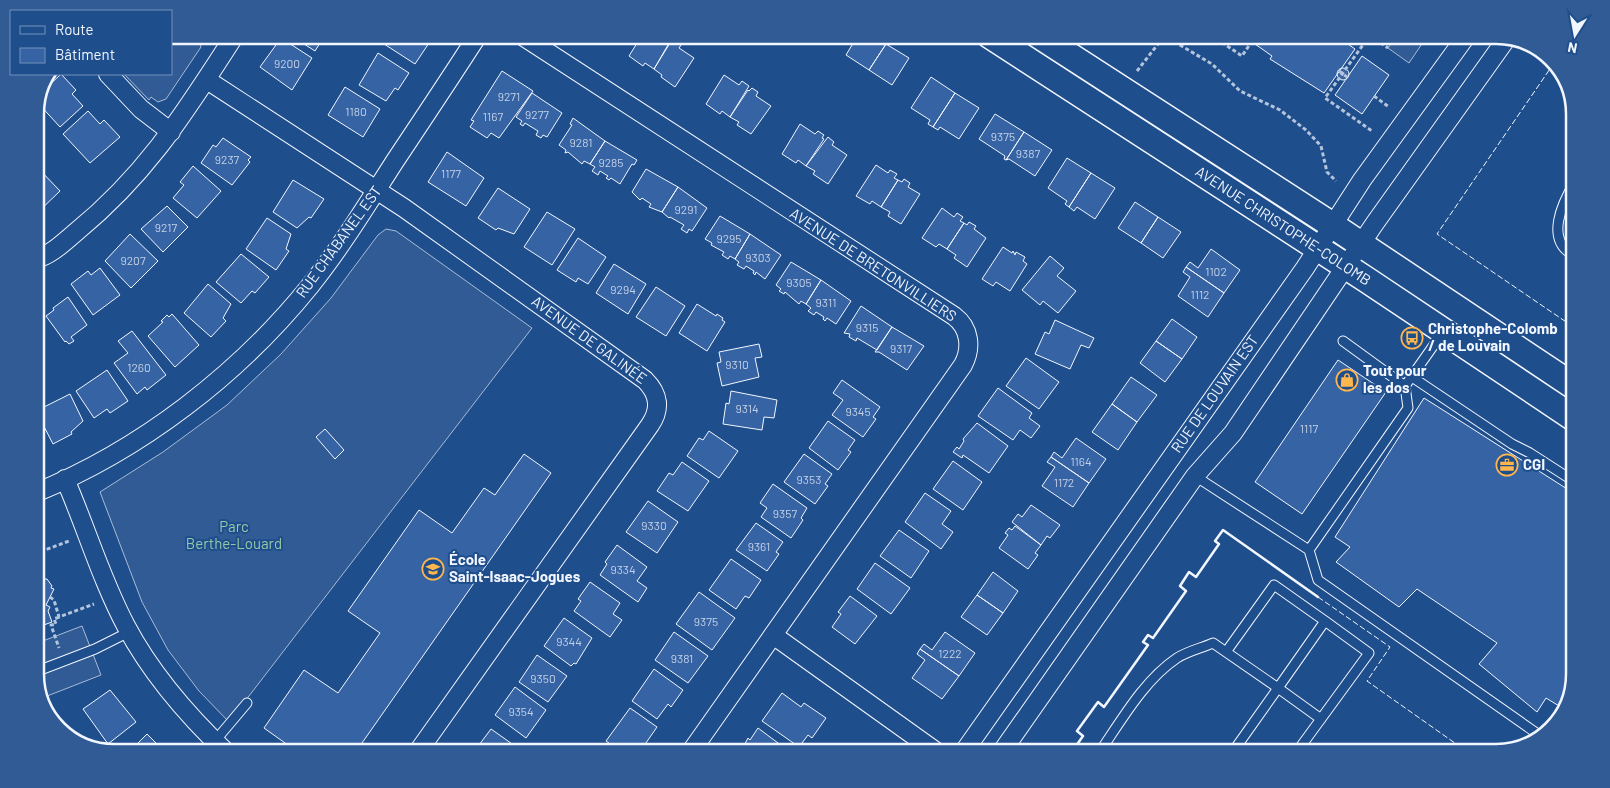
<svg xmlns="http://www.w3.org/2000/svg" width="1610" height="788" font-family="Barlow,sans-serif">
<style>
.built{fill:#305b95;stroke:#a8bbd7}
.building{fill:#3563a3;stroke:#f2f6ff}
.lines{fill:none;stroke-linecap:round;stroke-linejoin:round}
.lane-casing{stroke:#f2f6ff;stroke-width:11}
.street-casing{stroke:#f2f6ff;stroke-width:20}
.secondary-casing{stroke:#f2f6ff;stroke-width:28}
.path{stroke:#b3c4dc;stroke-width:3;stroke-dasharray:4 2.5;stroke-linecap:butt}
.lane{stroke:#1f4e8c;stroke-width:9}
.street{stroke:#1f4e8c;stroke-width:18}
.secondary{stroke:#1f4e8c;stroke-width:25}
.fence{stroke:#f2f6ff;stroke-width:1;stroke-dasharray:6 2.5;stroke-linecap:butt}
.wall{stroke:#f2f6ff;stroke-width:2.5}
.labels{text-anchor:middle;stroke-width:4;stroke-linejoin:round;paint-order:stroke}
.number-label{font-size:12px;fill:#c3d1e8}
.street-label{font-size:15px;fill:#f2f6ff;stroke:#1f4e8c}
.poi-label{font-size:15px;font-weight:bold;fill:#f2f6ff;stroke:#1f4e8c;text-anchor:start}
.park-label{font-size:15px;fill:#97c8a6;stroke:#1f4e8c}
.rim{fill:none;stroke:#f2f6ff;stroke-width:2.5}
</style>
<rect width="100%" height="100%" fill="#1f4e8c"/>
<!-- built -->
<path class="built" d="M171,35H197L201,47L166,99L158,102L151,97L149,100L124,74H171Z
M1397,35H1428L1409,63L1388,48Z
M386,229L396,231L532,328L229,722L199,691L168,650L142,602L100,492L163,452L227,405L281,354L331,298L378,235Z
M82,626L101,675L42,698L35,680V644Z"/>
<!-- building -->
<path class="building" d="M290,35H325L315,51Z
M386,35H430L433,37L415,64L381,42Z
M642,35L662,37L668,35L672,38L654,69L645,63L643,66L629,56Z
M858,35H873L886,44L869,70L846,55Z
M1261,35H1339L1338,37L1355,49L1324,93L1270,59L1272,56L1255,44Z
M281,38L312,58L292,90L260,67Z
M675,40L681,45L679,48L694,58L675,87L661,77L662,75L654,69L670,43L672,44Z
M886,44L909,58L892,85L869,70Z
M378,53L409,73L398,90L395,88L386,101L359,85Z
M1362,56L1389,75L1362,114L1335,95Z
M1337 74a6 6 0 1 1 12 0a6 6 0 1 1-12 0Z
M502,71L533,91L499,138L491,133L487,138L470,127L474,121L471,120Z
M61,74L76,90L72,94L83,106L60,127L38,103L43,91Z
M724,75L739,85L742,81L749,86L730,117L722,111L720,114L706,104Z
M931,77L955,93L933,127L928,124L930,120L911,108Z
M345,87L380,109L363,137L328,115Z
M752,88L758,92L756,96L771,106L751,134L737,125L739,122L730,117L748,90L749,91Z
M532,93L562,113L547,137L543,135L541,138L536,135L538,131L525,123L523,126L520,124L522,121L516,117Z
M955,93L979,108L959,139L940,127L938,130L933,127Z
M88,111L100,124L104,120L120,137L90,163L63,134Z
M995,114L1024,132L1006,160L1004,159L1005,156L979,139Z
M573,118L605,141L590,164L584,161L582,164L568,152L565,153L566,150L559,145L572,125L570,124Z
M800,124L815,134L818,131L824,135L822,138L824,139L806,166L798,160L796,163L782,154Z
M1024,132L1052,150L1035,176L1009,159L1006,160Z
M828,137L834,142L832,145L847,155L828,184L813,174L815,171L806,166Z
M223,138L251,157L248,160L250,162L232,185L201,163L213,145L216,147Z
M605,141L637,160L634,165L632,164L620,184L611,178L609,180L606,178L608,176L600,171L598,175L592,171L595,167L590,164Z
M447,152L484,178L466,206L428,182Z
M1067,158L1091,173L1069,207L1065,204L1067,201L1048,188Z
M876,165L888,173L890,170L897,174L894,178L898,180L881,207L872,201L870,204L856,196Z
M193,166L221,191L197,218L173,198L184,185L180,182Z
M37,167L60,191L35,215V169Z
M646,169L678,187L662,212L649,207L651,204L642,198L640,200L632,192Z
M1091,173L1115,188L1095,219L1077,207L1074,211L1069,207Z
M904,179L910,183L908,187L920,194L901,224L888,216L890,212L881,207L898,180L902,182Z
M293,180L324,199L311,218L309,217L297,228L273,212Z
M678,187L707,208L692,231L689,229L687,233L681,229L684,225L670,217L669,218L662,212Z
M498,188L530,209L514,234L498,228L496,230L478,218Z
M1135,202L1158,217L1141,243L1118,228Z
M167,206L188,227L163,252L141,229Z
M942,208L954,217L957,213L963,217L960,221L964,223L947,249L939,244L936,247L922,238Z
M547,212L575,229L552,265L524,247Z
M720,216L750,234L735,259L730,256L728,259L722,255L724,252L711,245L712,243L705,239Z
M1158,217L1181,232L1163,258L1141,243Z
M267,218L291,234L286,249L289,251L276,270L246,249Z
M969,222L976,226L974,229L986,238L967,267L954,258L956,255L947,249L964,223L967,225Z
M130,234L158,261L131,288L105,261Z
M750,234L781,255L765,279L756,272L755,275L753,273L754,271L746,266L744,269L737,265L739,262L735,259Z
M578,238L606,257L588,284L578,278L576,282L557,270Z
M1003,247L1012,253L1013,251L1015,255L1016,252L1025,257L1023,261L1027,264L1010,291L996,282L993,286L982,279Z
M1211,249L1240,270L1224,293L1186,267L1190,262L1198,268Z
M241,254L269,277L255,293L252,291L241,303L216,282Z
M1050,256L1064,268L1057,276L1076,291L1058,313L1043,301L1040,305L1022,290Z
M791,262L821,280L806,304L801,301L799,304L785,292L784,294L779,291L781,289L776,285Z
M614,264L646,284L628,314L596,293Z
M1186,267L1224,293L1208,317L1178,296L1190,277L1183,272Z
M100,268L120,295L93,315L71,284L88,271L91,275Z
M821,280L851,301L836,324L827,318L825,321L823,319L824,317L816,312L814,315L808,311L811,308L806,304Z
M208,284L231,304L223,318L226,321L211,337L184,313Z
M656,287L685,306L666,336L636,317Z
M68,297L87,325L71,337L74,341L69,344L66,341L65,342L46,316L54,310L53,308Z
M697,304L716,316L717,314L723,318L722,320L725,322L707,351L679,333Z
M861,306L892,327L877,350L857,338L856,341L849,337L850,334L844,333Z
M172,314L199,345L175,367L148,336L163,322L161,321L167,315L169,317Z
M1172,319L1197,337L1182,359L1156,341Z
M1055,320L1094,338L1089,348L1081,345L1070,369L1035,354L1045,332L1049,334Z
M892,327L924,346L907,370L879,352H875Z
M132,331L166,375L147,390L145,387L137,394L114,363L128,353L118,341Z
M1156,341L1182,359L1165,382L1140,363Z
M759,344L762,357L755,358L759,377L722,386L717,363L721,362L719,352Z
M1026,358L1059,382L1039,409L1006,386Z
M1338,360L1386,392L1302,514L1255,482Z
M107,370L128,401L110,413L107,409L94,418L76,391Z
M1131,377L1157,395L1137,422L1112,404Z
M842,380L880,407L873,417L876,419L863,437L832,415L843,400L833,393Z
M998,388L1032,413L1029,418L1040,426L1031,438L1020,430L1013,440L978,416Z
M731,391L777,400L774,418L764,417L762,430L723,424L726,403L729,404Z
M70,394L83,421L71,432L72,434L53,444L36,411Z
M1424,398L1575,494V674L1568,703L1564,709L1546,698L1537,712L1479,664L1497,643L1417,589L1399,607L1336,562L1350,547L1335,537Z
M1112,404L1137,422L1118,450L1092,432Z
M828,421L855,440L848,450L851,452L838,470L809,448Z
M977,423L1008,446L989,473L963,455L962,458L953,452L957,447L959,449L964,441L963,439Z
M325,429L344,450L335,459L316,437Z
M35,431L40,444L35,446Z
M709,431L738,451L719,478L687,456L699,438L703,440Z
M1076,438L1106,459L1089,483L1051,457L1054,452L1062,458Z
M524,454L551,473L355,753H299L264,728L304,670L338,693L380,633L348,611L419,510L452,533L484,488L495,495Z
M804,454L832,474L825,484L828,486L815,504L784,482Z
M1051,457L1089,483L1073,507L1042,486L1055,467L1047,462Z
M953,461L982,482L963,510L933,489Z
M682,462L709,481L688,511L657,491L669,473L673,475Z
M773,484L807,508L801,518L803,520L791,538L761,517L767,508L760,503Z
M925,493L951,511L942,524L953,532L941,549L905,522Z
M648,501L678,522L657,553L626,532Z
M1031,505L1060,525L1050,538L1047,536L1041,545L1012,522L1018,514L1022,517Z
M756,523L783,542L776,552L779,554L767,571L736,550Z
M1015,526L1041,545L1035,553L1038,555L1028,569L999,548L1008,535L1005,533L1009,528L1012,530Z
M899,530L929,551L911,578L880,556Z
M617,545L647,567L637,581L647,588L638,602L600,575L607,564L605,562Z
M731,559L761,580L749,598L745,596L736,609L709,590Z
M875,563L910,588L891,614L857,589Z
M993,572L1018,591L1003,613L977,595Z
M39,579H47L52,586L51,588L54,589L46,605L50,607L48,611L52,622L41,626L40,630H35V580L38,581Z
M590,582L620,603L613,614L622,620L610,637L574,611L581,601L578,599Z
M699,592L735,618L712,650L676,624Z
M977,595L1003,613L987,635L961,617Z
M850,596L877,616L855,644L832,627L841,614L838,612Z
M564,618L592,638L576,664L574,663L571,666L544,646Z
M674,632L708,656L688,683L655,660Z
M945,632L975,653L959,676L920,649L924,644L932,650Z
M920,649L959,676L942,699L912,678L925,660L917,654Z
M537,655L567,676L548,702L519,682Z
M654,669L683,690L671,707L668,704L657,719L632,701Z
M515,687L546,710L526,738L495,715Z
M110,690L136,722L108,744L83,709Z
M782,693L801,707L804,703L826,718L812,738L808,735L799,747L762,721Z
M630,708L657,727L639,753H623L606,741Z
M758,728L786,749L783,753H740L748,738L750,740Z
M491,729L522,751L520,753H473Z
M147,734L166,753H128Z"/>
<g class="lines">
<!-- lane casing -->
<g class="lane-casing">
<path id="lane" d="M1575,182C1562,203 1544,241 1575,256
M1343,341L1405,386L1443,332
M1412,377L1512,444L1530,453L1575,482
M1195,476L1309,550L1408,408L1405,386
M1309,550L1318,580L1542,737
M1226,652L1274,585L1325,621L1278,688L1321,719
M35,672L95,649L129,632
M215,741L247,703
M1099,753C1121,721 1144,680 1177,658C1188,651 1202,648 1213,643L1278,688L1232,753
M1296,753L1369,653L1325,621"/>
</g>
<!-- street casing -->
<g class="street-casing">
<path id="street" d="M521,35L954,316C970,328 972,348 963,365L690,753
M108,74L141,109L171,132
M207,80L404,208L645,380C659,394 661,409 650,425L417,753
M35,259C50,256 64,242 76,232C148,173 185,112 235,35
M65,479C86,527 101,579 126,626C152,675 187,715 227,753
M35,493C141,450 239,374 310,286C342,246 368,203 395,161C423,119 451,77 478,35
M773,635L938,753
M963,753L1305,268L1362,180L1467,35
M1001,753L1195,476L1233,433L1375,223L1507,38"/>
</g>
<!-- secondary casing -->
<g class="secondary-casing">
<path id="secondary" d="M989,35L1367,280L1575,419
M1038,35L1332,225L1575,387"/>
</g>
<!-- path -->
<path class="path" d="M1163,35L1212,64L1240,91L1280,110L1306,130L1321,146L1327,172L1336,181
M1211,35L1242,56L1256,35
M1370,35L1325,98L1372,131
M1370,35L1388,48
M1137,71L1165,35
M1339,71L1347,77
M1374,96L1389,107
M35,545L45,550L69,541
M35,555L40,547
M50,597L54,600L59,617L94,604
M59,617L54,619L56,624L51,625L59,648"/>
<!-- lane -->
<use href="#lane" class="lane"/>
<!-- street -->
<use href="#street" class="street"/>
<!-- secondary -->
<use href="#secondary" class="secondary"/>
<!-- fence -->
<path class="fence" d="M1554,63L1437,234L1575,328
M1318,597L1390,647L1367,681L1469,753"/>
<!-- wall -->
<path class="wall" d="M1071,753L1083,736L1077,731L1098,702L1104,707L1148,645L1143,642L1148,635L1153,638L1186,591L1180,586L1189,572L1196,577L1219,544L1215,541L1223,530L1318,597"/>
</g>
<!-- icons -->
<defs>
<g id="bus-ring" transform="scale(1.125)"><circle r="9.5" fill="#1f4e8c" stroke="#ffb74d" stroke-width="1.5"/><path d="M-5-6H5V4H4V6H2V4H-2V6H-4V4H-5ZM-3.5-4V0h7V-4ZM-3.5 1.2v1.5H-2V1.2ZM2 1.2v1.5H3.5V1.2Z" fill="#ffb74d"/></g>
<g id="shop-ring" transform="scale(1.125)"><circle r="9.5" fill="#1f4e8c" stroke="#ffb74d" stroke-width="1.5"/><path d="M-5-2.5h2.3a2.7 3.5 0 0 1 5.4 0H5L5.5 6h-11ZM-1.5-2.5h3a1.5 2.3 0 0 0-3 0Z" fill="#ffb74d"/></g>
<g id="office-ring" transform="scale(1.125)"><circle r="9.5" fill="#1f4e8c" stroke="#ffb74d" stroke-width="1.5"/><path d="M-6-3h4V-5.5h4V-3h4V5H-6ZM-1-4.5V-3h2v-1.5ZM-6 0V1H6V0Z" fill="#ffb74d"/></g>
<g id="school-ring" transform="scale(1.125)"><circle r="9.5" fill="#1f4e8c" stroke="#ffb74d" stroke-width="1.5"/><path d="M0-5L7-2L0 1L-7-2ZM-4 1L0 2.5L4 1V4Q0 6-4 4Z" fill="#ffb74d"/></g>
</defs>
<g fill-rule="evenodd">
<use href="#bus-ring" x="1412" y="338"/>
<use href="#shop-ring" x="1347" y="380"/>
<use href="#office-ring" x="1507" y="465"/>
<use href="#school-ring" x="433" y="569"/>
</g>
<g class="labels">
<!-- number labels -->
<g class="number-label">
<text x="287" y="68">9200</text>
<text x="509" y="101">9271</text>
<text x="356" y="116">1180</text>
<text x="537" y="119">9277</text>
<text x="493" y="121">1167</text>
<text x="1003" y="141">9375</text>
<text x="581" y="147">9281</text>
<text x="1028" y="158">9387</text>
<text x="227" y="164">9237</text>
<text x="611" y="167">9285</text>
<text x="451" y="178">1177</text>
<text x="686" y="214">9291</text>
<text x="166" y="232">9217</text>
<text x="729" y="243">9295</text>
<text x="758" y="262">9303</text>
<text x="133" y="265">9207</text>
<text x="1216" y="276">1102</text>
<text x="799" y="287">9305</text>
<text x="623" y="294">9294</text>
<text x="1200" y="299">1112</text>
<text x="826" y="307">9311</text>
<text x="867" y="332">9315</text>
<text x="901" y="353">9317</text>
<text x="737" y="369">9310</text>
<text x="139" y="372">1260</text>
<text x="747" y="413">9314</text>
<text x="858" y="416">9345</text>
<text x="1309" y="433">1117</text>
<text x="1081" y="466">1164</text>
<text x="809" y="484">9353</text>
<text x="1064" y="487">1172</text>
<text x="785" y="518">9357</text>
<text x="654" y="530">9330</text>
<text x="759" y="551">9361</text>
<text x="623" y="574">9334</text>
<text x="706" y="626">9375</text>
<text x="569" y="646">9344</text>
<text x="950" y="658">1222</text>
<text x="682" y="663">9381</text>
<text x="543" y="683">9350</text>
<text x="521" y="716">9354</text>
</g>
<!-- street labels -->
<g class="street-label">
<text transform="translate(1283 226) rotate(33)" y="5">AVENUE CHRISTOPHE-COLOMB</text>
<text transform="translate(339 242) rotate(-54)" y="5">RUE CHABANEL EST</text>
<text transform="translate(873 265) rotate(33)" y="5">AVENUE DE BRETONVILLIERS</text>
<text transform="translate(589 340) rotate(36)" y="5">AVENUE DE GALINÉE</text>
<text transform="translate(1215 394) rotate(-55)" y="5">RUE DE LOUVAIN EST</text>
</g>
<!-- poi labels -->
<g class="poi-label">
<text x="1428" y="334">Christophe-Colomb<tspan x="1428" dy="17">/ de Louvain</tspan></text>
<text x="1363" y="376">Tout pour<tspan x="1363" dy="17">les dos</tspan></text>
<text x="1523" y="470">CGI</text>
<text x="449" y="565">École<tspan x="449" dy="17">Saint-Isaac-Jogues</tspan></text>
</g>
<!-- park labels -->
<g class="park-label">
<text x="234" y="532">Parc<tspan x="234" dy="17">Berthe-Louard</tspan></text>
</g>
</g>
<!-- crop -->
<path d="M0 0H1610V788H0ZM114 44H1496A70 70 0 0 1 1566 114V674A70 70 0 0 1 1496 744H114A70 70 0 0 1 44 674V114A70 70 0 0 1 114 44Z" fill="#305b95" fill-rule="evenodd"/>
<path class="rim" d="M114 44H1496A70 70 0 0 1 1566 114V674A70 70 0 0 1 1496 744H114A70 70 0 0 1 44 674V114A70 70 0 0 1 114 44Z"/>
<!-- legend -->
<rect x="10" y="10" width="162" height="65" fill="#1f4e8c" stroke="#7391ba"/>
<rect x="20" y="26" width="25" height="8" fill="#1f4e8c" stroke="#7391ba"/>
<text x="55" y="35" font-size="15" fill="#f2f6ff">Route</text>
<rect x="20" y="48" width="25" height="15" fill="#3563a3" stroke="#7391ba"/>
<text x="55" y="60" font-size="15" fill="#f2f6ff">Bâtiment</text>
<!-- north arrow -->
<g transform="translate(1575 35) rotate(191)" stroke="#1f4e8c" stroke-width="4" paint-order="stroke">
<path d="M0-4L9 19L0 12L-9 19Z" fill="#f2f6ff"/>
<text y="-8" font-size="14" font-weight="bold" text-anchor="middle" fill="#f2f6ff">N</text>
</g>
</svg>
